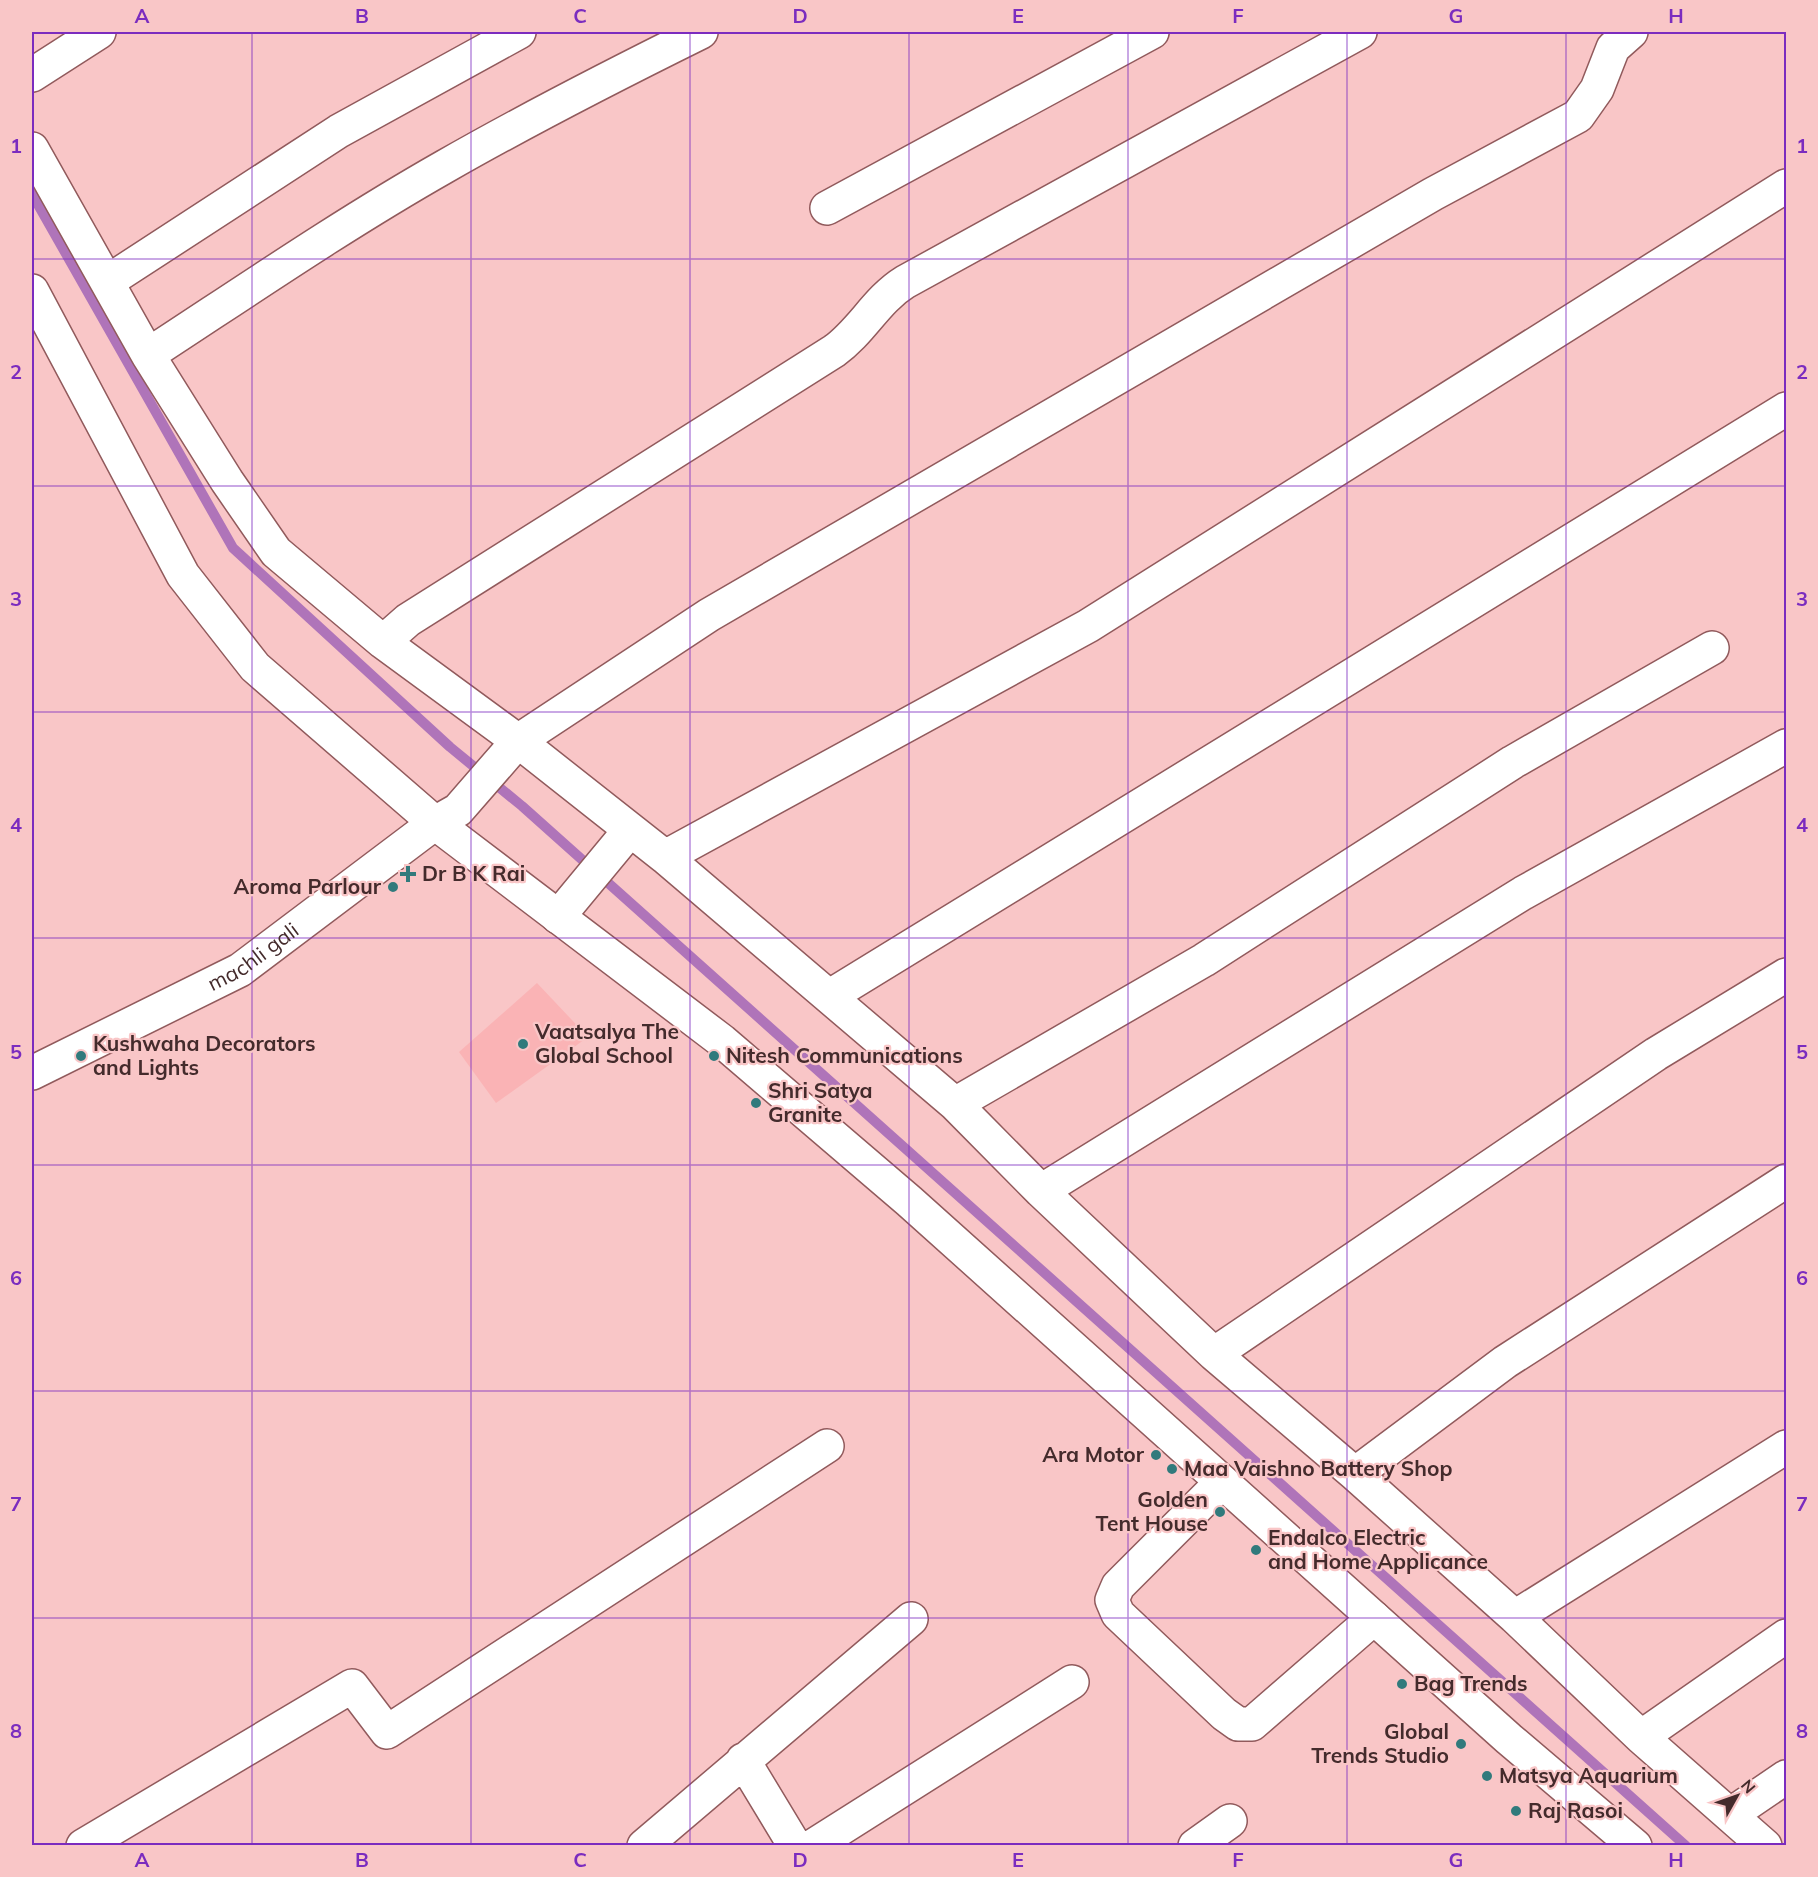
<svg xmlns="http://www.w3.org/2000/svg" width="1818" height="1877" font-family="Mulish,sans-serif">
<style>
.built{fill:#fab3b5}
.lines{fill:none;stroke-linecap:round;stroke-linejoin:round}
.stream{stroke:#af74b9;stroke-width:10}
.street-casing{stroke:#915a5c;stroke-width:36}
.secondary-casing{stroke:#915a5c;stroke-width:36}
.street{stroke:#fff;stroke-width:33}
.secondary{stroke:#fff;stroke-width:33}
.grid{fill:none;stroke:#7b2cbf;stroke-width:1.5;stroke-opacity:0.55}
.poi-dot{fill:#317a7c;stroke:#f9c6c7;stroke-width:2}
.labels{text-anchor:middle;stroke-width:4.5;stroke-linejoin:round;paint-order:stroke}
.poi-label{font-size:21px;font-weight:bold;fill:#442b2c;stroke:#f9c6c7;text-anchor:start}
.street-label{font-size:21px;fill:#442b2c;stroke:#f9c6c7}
.neatline{fill:none;stroke:#7b2cbf;stroke-width:2}
.grid-label{font-size:20px;text-anchor:middle;font-weight:bold;fill:#7b2cbf}
</style>
<rect width="100%" height="100%" fill="#f9c6c7"/>
<!-- built -->
<path class="built" d="M537,983L588,1037L496,1103L459,1052Z"/>
<g class="lines">
<!-- stream -->
<path class="stream" d="M32,194L233,548L450,747L522,806L1686,1846"/>
<!-- street casing -->
<g class="street-casing">
<path id="street" d="M32,75L99,32
M32,149L148,355L227,481L276,552L383,642L518,741L665,857L955,1104L1041,1191L1214,1354L1355,1474L1515,1617L1641,1737L1765,1846
M827,208L1152,32
M107,282L339,131L519,32
M148,355C246,291 342,225 444,167C528,119 614,75 701,32
M383,642L408,620L834,351C862,331 876,300 905,282L1360,32
M665,857L1088,626L1786,186
M558,917L630,830
M830,996L1786,409
M955,1104L1204,960L1513,762L1712,648
M1041,1191L1523,893L1786,746
M1214,1354L1656,1054L1786,975
M1355,1474L1505,1362L1786,1181
M1222,1482L1118,1586L1112,1600L1118,1614L1224,1714L1238,1724H1252L1374,1618
M1515,1617L1786,1447
M1641,1737L1786,1636
M743,1760L795,1846
M1730,1815L1786,1777
M83,1846L352,1686L387,1732L827,1446
M644,1846L911,1619
M813,1846L1072,1682
M1195,1846L1230,1821"/>
</g>
<!-- secondary casing -->
<g class="secondary-casing">
<g id="secondary">
<path d="M32,291L183,575L255,667L435,823L722,1041L909,1201L1509,1739L1635,1846"/>
<path id="s1" d="M32,1073L240,970L435,823L458,810L518,741L709,615L1433,194L1578,116L1597,89L1613,48L1631,32"/>
</g>
</g>
<!-- street -->
<use href="#street" class="street"/>
<!-- secondary -->
<use href="#secondary" class="secondary"/>
</g>
<!-- grid -->
<path class="grid" d="M252,32V1846M471,32V1846M690,32V1846M909,32V1846M1128,32V1846M1347,32V1846M1566,32V1846M32,259H1786M32,486H1786M32,712H1786M32,938H1786M32,1165H1786M32,1391H1786M32,1618H1786"/>
<!-- markers -->
<g class="poi-dot">
<path d="M405 865h6v6h6v6h-6v6h-6v-6h-6v-6h6z"/>
<circle cx="393" cy="887" r="6"/>
<circle cx="523" cy="1044" r="6"/>
<circle cx="81" cy="1056" r="6"/>
<circle cx="714" cy="1056" r="6"/>
<circle cx="756" cy="1103" r="6"/>
<circle cx="1156" cy="1455" r="6"/>
<circle cx="1172" cy="1469" r="6"/>
<circle cx="1220" cy="1512" r="6"/>
<circle cx="1256" cy="1550" r="6"/>
<circle cx="1402" cy="1684" r="6"/>
<circle cx="1461" cy="1744" r="6"/>
<circle cx="1487" cy="1776" r="6"/>
<circle cx="1516" cy="1811" r="6"/>
</g>
<g class="labels">
<!-- poi labels -->
<g class="poi-label">
<text x="422" y="881">Dr B K Rai</text>
<text x="381" y="894" text-anchor="end">Aroma Parlour</text>
<text x="535" y="1039">Vaatsalya The<tspan x="535" dy="24">Global School</tspan></text>
<text x="93" y="1051">Kushwaha Decorators<tspan x="93" dy="24">and Lights</tspan></text>
<text x="726" y="1063">Nitesh Communications</text>
<text x="768" y="1098">Shri Satya<tspan x="768" dy="24">Granite</tspan></text>
<text x="1144" y="1462" text-anchor="end">Ara Motor</text>
<text x="1184" y="1476">Maa Vaishno Battery Shop</text>
<text x="1208" y="1507" text-anchor="end">Golden<tspan x="1208" dy="24">Tent House</tspan></text>
<text x="1268" y="1545">Endalco Electric<tspan x="1268" dy="24">and Home Applicance</tspan></text>
<text x="1414" y="1691">Bag Trends</text>
<text x="1449" y="1739" text-anchor="end">Global<tspan x="1449" dy="24">Trends Studio</tspan></text>
<text x="1499" y="1783">Matsya Aquarium</text>
<text x="1528" y="1818">Raj Rasoi</text>
</g>
<!-- street labels -->
<g class="street-label">
<text dy="7" stroke="none"><textPath href="#s1" startOffset="250">machli gali</textPath></text>
</g>
</g>
<!-- border -->
<rect width="1818" height="1877" fill="none" stroke="#f9c6c7" stroke-width="66"/>
<!-- north arrow -->
<g transform="translate(1737 1796) rotate(50)" stroke="#f9c6c7" stroke-width="4.5" paint-order="stroke">
<path d="M0-4.5L10 22L0 15L-10 22Z" fill="#442b2c"/>
<text y="-9" font-size="16" font-weight="bold" text-anchor="middle" fill="#442b2c">N</text>
</g>
<rect x="33" y="33" width="1752" height="1811" class="neatline"/>
<g class="grid-label">
<text x="142" y="23">A</text>
<text x="362" y="23">B</text>
<text x="580" y="23">C</text>
<text x="800" y="23">D</text>
<text x="1018" y="23">E</text>
<text x="1238" y="23">F</text>
<text x="1456" y="23">G</text>
<text x="1676" y="23">H</text>
<text x="16" y="153">1</text>
<text x="1802" y="153">1</text>
<text x="16" y="379">2</text>
<text x="1802" y="379">2</text>
<text x="16" y="606">3</text>
<text x="1802" y="606">3</text>
<text x="16" y="832">4</text>
<text x="1802" y="832">4</text>
<text x="16" y="1059">5</text>
<text x="1802" y="1059">5</text>
<text x="16" y="1285">6</text>
<text x="1802" y="1285">6</text>
<text x="16" y="1511">7</text>
<text x="1802" y="1511">7</text>
<text x="16" y="1738">8</text>
<text x="1802" y="1738">8</text>
<text x="142" y="1867">A</text>
<text x="362" y="1867">B</text>
<text x="580" y="1867">C</text>
<text x="800" y="1867">D</text>
<text x="1018" y="1867">E</text>
<text x="1238" y="1867">F</text>
<text x="1456" y="1867">G</text>
<text x="1676" y="1867">H</text>
</g>
</svg>
